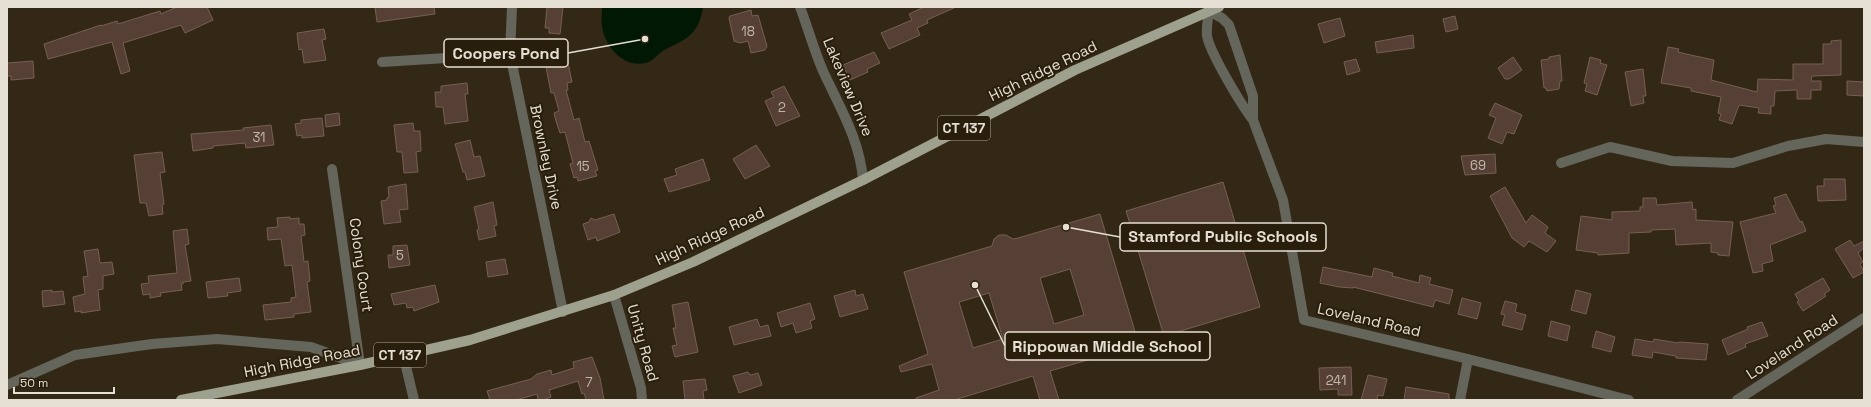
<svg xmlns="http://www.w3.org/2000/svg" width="1871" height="407" font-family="'Space Grotesk',sans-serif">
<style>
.water{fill:#001804}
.building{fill:#564035;stroke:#765f53;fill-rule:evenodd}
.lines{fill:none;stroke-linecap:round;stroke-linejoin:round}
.minor{stroke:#64665c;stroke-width:10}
.major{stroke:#9ea18d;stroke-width:10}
.labels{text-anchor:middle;stroke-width:4;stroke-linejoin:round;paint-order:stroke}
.number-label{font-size:13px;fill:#c2b7ac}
.shield{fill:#291e0c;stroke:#ada597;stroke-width:1}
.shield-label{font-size:14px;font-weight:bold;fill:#e6dfd3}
.street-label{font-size:15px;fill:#e6dfd3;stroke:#291e0c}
.leader{fill:none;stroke:#e6dfd3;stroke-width:1.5}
.callout-dot{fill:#e6dfd3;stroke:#291e0c;stroke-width:1.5}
.callout{fill:#291e0c;stroke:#e6dfd3;stroke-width:1.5}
.callout-label{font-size:16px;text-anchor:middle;font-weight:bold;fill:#e6dfd3}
</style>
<rect width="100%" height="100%" fill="#332815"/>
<!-- water -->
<path class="water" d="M602,7H703C699,34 687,39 664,50C658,54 653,61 646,63C623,68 605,47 602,26C601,20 602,13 602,7Z"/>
<!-- building -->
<path class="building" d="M177,7H207L213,20L185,33L181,25L123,43L130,71L121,74L112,42L48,59L44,44L101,25V26L117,21L118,24L160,11L161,14Z
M375,7H434L435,14L377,22Z
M549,7H563L560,34L549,33V28H545L547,8Z
M924,7H956L927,20L928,23L917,28L920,35L889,49L881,33L912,20L909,14Z
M751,10L752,16L758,15L767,46L765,50L751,53L748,41L740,43L734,41L729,18L730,16Z
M1455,16L1458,29L1446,32L1443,19Z
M1340,18L1345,36L1324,43L1318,24Z
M324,29L326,39L322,40L326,60L304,63L302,49L299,50L297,33Z
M1413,35L1414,48L1377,53L1375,42Z
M1841,40V75L1812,76L1811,81H1821V90H1811V99H1797V90L1775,91L1774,106H1771V114L1758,113L1759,108L1739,105L1732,124L1719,120L1721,114L1718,113L1721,97L1691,91V88L1661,83L1668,47L1679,49L1678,52L1686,54L1714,60L1711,80L1757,92L1758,79L1793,80V64H1823V44H1831V41Z
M874,52L880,63L867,69L868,72L850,80L843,65Z
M1560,55L1562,81H1560L1559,89L1547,91L1546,88H1544L1541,60L1549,59V57Z
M1513,57L1522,70L1509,79H1505L1498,68Z
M1590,57L1601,60L1600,63L1607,65L1597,95L1585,91L1587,84L1584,83Z
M567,58L572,82L567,83L568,90H566L574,120L579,118L585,142L589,141L598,170L595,171L597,176L578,181L577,177L574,178L570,164L573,163L565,132L560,133L556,121L554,113L559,111L554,93H551L545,62Z
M1356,59L1360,71L1347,75L1344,62Z
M33,61L34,78L11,80V76H7V63Z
M1643,69L1646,96H1643L1644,103L1631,106L1625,72Z
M1847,81L1864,82V96L1847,95Z
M467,83L468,94H465L468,121L445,124L443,107H436L435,92H441V86Z
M784,86L800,116L776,126L765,101L774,97L771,92Z
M1495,103L1522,115L1514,134L1507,132L1502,144L1488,138L1496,118L1489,115Z
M339,113L340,125L326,127L325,115Z
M322,118L324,136L302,138V135L297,136L295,124L301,123V120Z
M413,123L414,131H420L421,151L416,152L418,172L404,173L402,152H397L394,125Z
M271,125L274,145L246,148L245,143L213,146V148L193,151L191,134L244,130L243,128Z
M470,140L474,157L480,156L485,176L467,180L465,172H463L455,144Z
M756,145L770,166L745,179L733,159Z
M162,152L165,172L160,173L164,204L162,205L163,214L149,216L146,203H140L134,155Z
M1495,154L1496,173L1465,175L1461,156Z
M703,159L710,180L669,192L664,179L677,175L675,169Z
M1824,179H1845L1846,200L1818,201L1817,186H1824Z
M1223,182L1260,307L1164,336L1126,211Z
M406,184L408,209L399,210L401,222L384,224L381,201L387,200V198L389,197L388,187Z
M1505,187L1526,223L1532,215L1548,227L1545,233L1556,241L1547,252L1529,241L1524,247L1512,238L1490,196Z
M1786,194L1800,222L1802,221L1806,231L1770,245L1773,261L1762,264L1763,271L1753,273L1740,222L1776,213L1773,206L1776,205L1774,198Z
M1643,198H1656L1657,205L1692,202L1693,210L1696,209V220L1733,222L1729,256L1718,255V253L1711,252V243L1676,245L1675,229L1651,230V232L1629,233V253L1598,255V253L1576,250L1581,216L1612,220V212L1640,211V207H1643Z
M493,202L497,225L494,226L496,236L479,240L477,230L479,229L474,207Z
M614,214L620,232L597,241L596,237L588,240L583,224L589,222L591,218L595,220Z
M1100,214L1139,345L1050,371L1059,400H1040L1033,376L954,400H917L916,398L939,390L932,364L901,372L899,366L928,354L904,272L992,246L994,239L999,235H1006L1013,239L1018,238ZM1070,269L1084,315L1054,324L1040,278ZM989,293L1003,339L973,348L959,302Z
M290,217V219L299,218V224H304L305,235L301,236L304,262L308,261L310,281L307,282L311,312L294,314V317L265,320L263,305L291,302V298L296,297L292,265L285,266L281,239L268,240L267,228L278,227L277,218Z
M187,229L189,244L185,245L191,281L183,282V284H181L182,290L160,293L161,296L150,298V294L143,295L141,284L149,283L148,276L177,273L173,231Z
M1850,240L1854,246L1864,241V248L1858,253L1863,262L1860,264L1864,272L1853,278L1835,249Z
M407,245L410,265L389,268L388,255H393V246Z
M98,249L100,263L112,262L114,274L103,276V289L98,290L100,310L81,313V311L75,312L73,297L85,294L83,277L88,276L84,251Z
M505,259L508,274L488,277L486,262Z
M1323,267L1372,277L1374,268L1393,273L1392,276L1419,283L1420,275L1431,278L1429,284L1453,290L1449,304L1435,300L1433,307L1353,287V288L1339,287L1320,283Z
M239,278L241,291L227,293L228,296L208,298L206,282Z
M1823,278L1830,290L1824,294L1826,296L1803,311L1797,302L1799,301L1795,294Z
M435,285L439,302L414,311L413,307L407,308L406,303L394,305L391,294Z
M52,290V292L63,291L65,304L43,307L42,291Z
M855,290L856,296L863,294L868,309L840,317L834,296Z
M1576,290L1591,294L1586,314L1571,310Z
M1462,298L1481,303L1477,319L1458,314Z
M1505,301L1517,304L1515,312L1526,315L1522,330L1502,325L1505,315L1501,314Z
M688,302L698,352L675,357L672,346L677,345L673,328H676L672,305Z
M810,303L815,319L810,321L812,328L796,333L793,323L781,327L777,313Z
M757,319L760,327L768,325L771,336L734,345L729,327Z
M1551,321L1570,326L1567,341L1548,336Z
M1762,322L1768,336L1745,344L1746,347L1728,355L1722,340L1748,329L1747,327Z
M1596,331L1615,337L1611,352L1592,347Z
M1635,339L1653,342L1654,339L1678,343L1679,342L1708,344L1706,360L1676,358V356L1653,352L1652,358L1632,355Z
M592,357L600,378L604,400H586L584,393L582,394L578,381L549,390L551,397L543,400H538L537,394L516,400H490L487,391L531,379L537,374L551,370L552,375L574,368L573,362Z
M1351,367L1352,395H1338V389L1320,390L1319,368Z
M748,372L749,374L751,375L758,373L762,385L739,393L733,376Z
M1368,375L1387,379L1383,396L1378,395L1377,400H1361Z
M705,379L707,390L703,391L704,400H685L683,381Z
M1406,387L1449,394V400H1404Z"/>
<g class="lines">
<!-- minor -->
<path class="minor" d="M512,7L510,54L563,312
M800,7C808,28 814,50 823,71C839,106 860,140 863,180
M382,62L510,54
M1253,120C1242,106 1210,53 1207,36C1206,27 1208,19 1209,11L1222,18L1229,25L1253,96V120L1283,200L1304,320L1468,359L1629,400
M1561,163L1610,147L1672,161L1733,163L1788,146L1826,139L1864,142
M614,295L641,388L642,400
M403,354L414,400
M7,385L75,355L152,344L217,339L311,347L360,365L332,169
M1460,400L1468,359
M1737,400L1864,318"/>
<!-- major -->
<path class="major" d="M181,400L360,365L470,340L614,295L693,262L863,180L1075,70L1219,7"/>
</g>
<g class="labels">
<!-- number labels -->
<g class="number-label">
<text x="748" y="36">18</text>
<text x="782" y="112">2</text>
<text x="259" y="142">31</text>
<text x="1478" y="170">69</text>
<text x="583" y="171">15</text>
<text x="400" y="260">5</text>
<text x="1336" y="385">241</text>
<text x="589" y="387">7</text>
</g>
<!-- shield labels -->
<g class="shield">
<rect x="938" y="116" width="52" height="24" rx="3"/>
<rect x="374" y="343" width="52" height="24" rx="3"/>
</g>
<g class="shield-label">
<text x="964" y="133">CT 137</text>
<text x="400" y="360">CT 137</text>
</g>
<!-- street labels -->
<g class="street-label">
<text transform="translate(1043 71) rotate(-26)" y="5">High Ridge Road</text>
<text transform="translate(848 87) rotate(67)" y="5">Lakeview Drive</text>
<text transform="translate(546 157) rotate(78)" y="5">Brownley Drive</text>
<text transform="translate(710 236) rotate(-25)" y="5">High Ridge Road</text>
<text transform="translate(361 265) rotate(82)" y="5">Colony Court</text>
<text transform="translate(1369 320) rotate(13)" y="5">Loveland Road</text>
<text transform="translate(643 343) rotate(74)" y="5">Unity Road</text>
<text transform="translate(1792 347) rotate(-33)" y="5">Loveland Road</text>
<text transform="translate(302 361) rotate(-11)" y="5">High Ridge Road</text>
</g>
</g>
<!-- callouts -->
<path class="leader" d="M645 39L568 53M1066 227L1120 237M975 285L1005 346"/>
<g class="callout-dot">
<circle cx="645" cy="39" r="4"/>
<circle cx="1066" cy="227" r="4"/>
<circle cx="975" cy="285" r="4"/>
</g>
<g class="callout">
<rect x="444" y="39" width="124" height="28" rx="4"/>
<rect x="1120" y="223" width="206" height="28" rx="4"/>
<rect x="1005" y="332" width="205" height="28" rx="4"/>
</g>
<g class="callout-label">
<text x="506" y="59">Coopers Pond</text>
<text x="1223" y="242">Stamford Public Schools</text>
<text x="1107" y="352">Rippowan Middle School</text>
</g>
<!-- border -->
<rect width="1871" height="407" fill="none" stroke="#e6dfd3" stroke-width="16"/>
<!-- scale -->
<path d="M14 387v6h100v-6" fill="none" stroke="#e6dfd3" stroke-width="2"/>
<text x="20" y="387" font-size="12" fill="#e6dfd3" stroke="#291e0c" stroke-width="3" paint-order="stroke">50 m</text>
</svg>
